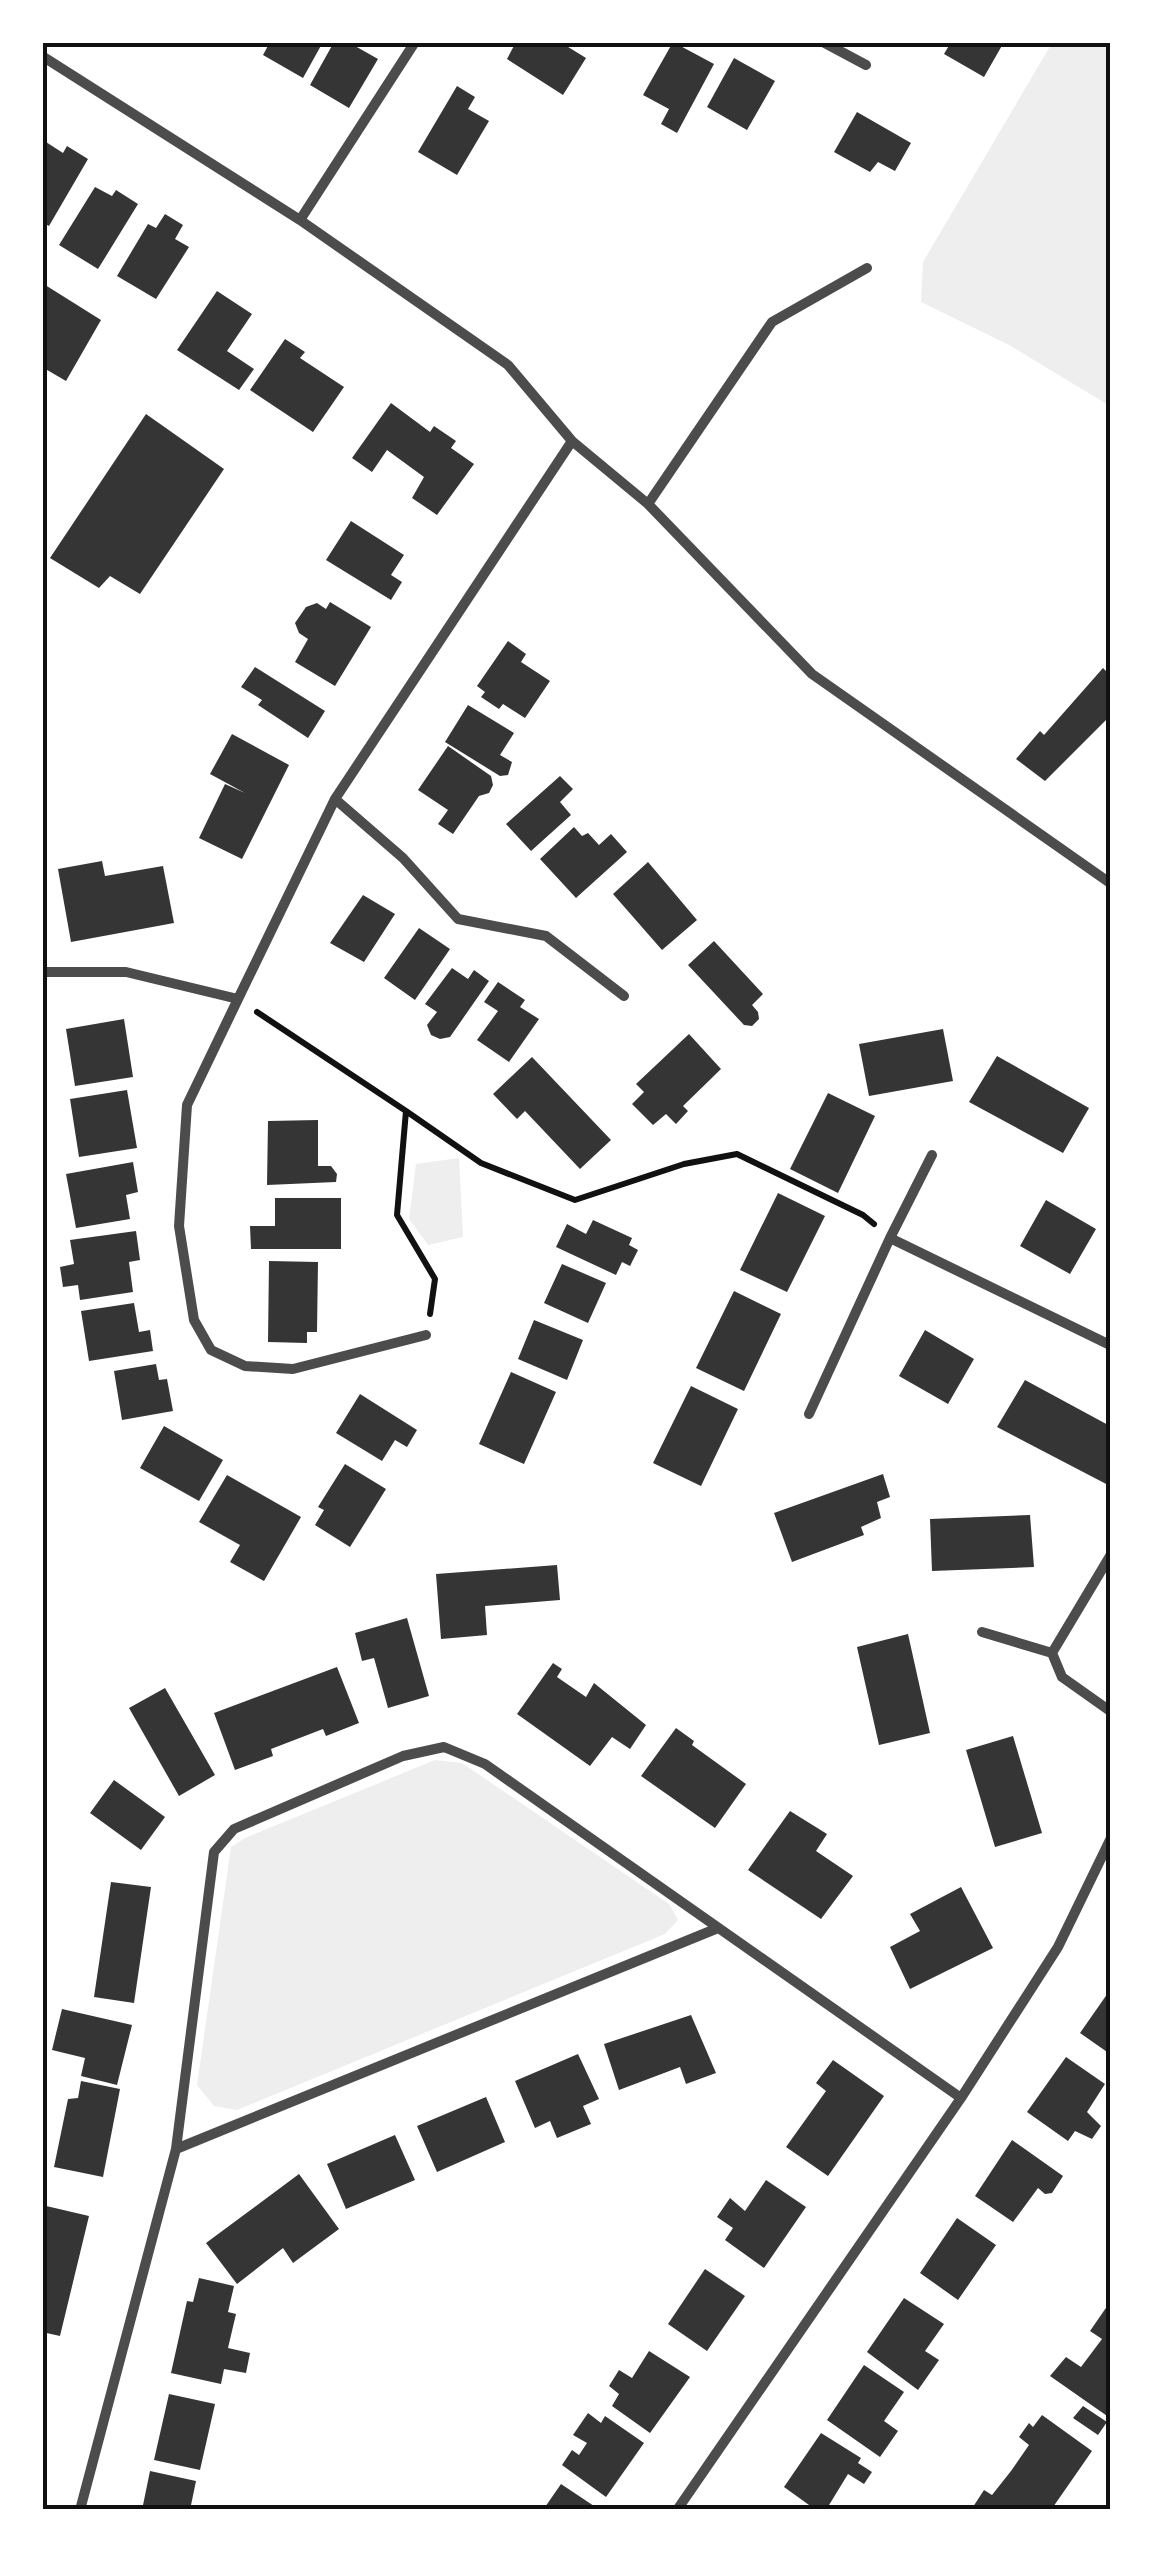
<svg xmlns="http://www.w3.org/2000/svg" width="1153" height="2552" font-family="Literata,serif">
<style>
.green{fill:#eee}
.building{fill:#353535}
.lines{fill:none;stroke-linecap:round;stroke-linejoin:round}
.path{stroke:#111;stroke-width:6}
.minor{stroke:#4c4c4c;stroke-width:10}
.neatline{fill:none;stroke:#111;stroke-width:4}
</style>
<rect width="100%" height="100%" fill="#fff"/>
<!-- green -->
<path class="green" d="M1052,43H1110V406L1009,345L921,302L923,262Z
M459,1158L463,1237L428,1245L409,1219L416,1164Z
M435,1760L462,1763L669,1904L678,1920L665,1934L237,2110L214,2106L197,2085L231,1847L245,1838Z"/>
<!-- building -->
<path class="building" d="M270,42H323L303,78L263,55Z
M334,42H348L378,59L349,108L310,85Z
M516,42H560L586,58L563,95L507,59Z
M673,42L714,64L677,133L661,124L669,109L643,95Z
M951,42H1004L984,77L944,54Z
M734,58L775,81L747,130L707,107Z
M457,86L475,97L468,109L489,121L457,175L418,152Z
M857,112L911,143L895,171L878,162L870,172L834,152Z
M46,142L63,153L67,146L88,159L49,226L42,222V147Z
M95,187L112,196L116,190L138,204L98,269L59,245Z
M165,214L183,225L175,239L189,247L156,299L117,276L148,224L156,228Z
M42,283L101,320L66,381L42,367Z
M217,291L252,314L227,351L254,369L239,390L177,350Z
M285,339L305,352L300,358L344,387L313,432L250,390Z
M391,403L430,432L434,426L456,441L451,448L474,464L437,515L412,498L424,477L387,450L372,472L352,458Z
M146,414L224,469L140,594L110,576L99,588L50,558Z
M351,521L404,555L391,575L402,582L391,600L326,560Z
M330,602L371,627L335,686L295,662L308,639L299,633L295,623L306,607L317,603L326,609Z
M508,641L526,654L521,662L550,681L525,718L503,704L499,709L481,697L485,692L477,686Z
M255,667L325,711L308,738L258,705L262,700L241,687Z
M1103,668L1110,675V716L1045,781L1016,759L1040,731L1044,735Z
M468,705L514,733L500,755L512,762L508,775L500,776L445,742Z
M232,734L289,765L242,859L199,838L225,784L245,793L210,774Z
M448,746L491,776L493,785L489,793L479,796L453,834L438,824L448,810L418,790Z
M560,776L573,789L560,802L571,815L531,851L506,824Z
M574,827L582,836L588,833L599,845L611,834L627,852L576,898L540,859Z
M102,861L105,876L163,866L174,923L71,942L58,869Z
M648,862L697,920L662,950L613,894Z
M363,895L395,914L364,962L330,943Z
M419,928L450,949L415,1000L384,978Z
M714,941L763,994L752,1005L758,1012L759,1019L752,1026L744,1025L688,965Z
M452,968L468,979L474,970L489,981L450,1037L440,1039L431,1035L427,1025L437,1012L425,1004Z
M498,982L525,1000L520,1007L539,1019L509,1062L477,1040L498,1011L484,1002Z
M124,1019L133,1077L75,1086L66,1029Z
M943,1029L953,1081L869,1096L859,1044Z
M689,1034L721,1069L683,1106L688,1111L676,1124L666,1114L653,1125L632,1104L644,1092L636,1084Z
M997,1056L1089,1108L1063,1153L969,1102Z
M532,1057L611,1140L580,1169L525,1111L517,1119L493,1094Z
M127,1090L137,1148L79,1157L70,1099Z
M828,1093L875,1116L838,1193L790,1169Z
M318,1120V1166H331L337,1174L336,1182L267,1185L268,1121Z
M133,1162L138,1192L126,1195L130,1219L76,1228L66,1174Z
M778,1193L825,1216L787,1292L740,1270Z
M275,1198H341V1249H251L250,1226H275Z
M1046,1200L1096,1229L1070,1274L1020,1246Z
M593,1220L632,1238L629,1245L638,1250L630,1266L622,1262L616,1275L556,1247L567,1224L586,1234Z
M136,1231L140,1260L129,1262L133,1292L80,1300L78,1285L63,1287L60,1267L74,1264L70,1240Z
M269,1261L318,1262L317,1332H307V1343L268,1342Z
M562,1264L606,1283L588,1323L544,1303Z
M734,1291L781,1314L744,1391L696,1368Z
M134,1303L139,1332L150,1330L153,1351L89,1361L81,1311Z
M534,1320L583,1340L567,1380L518,1359Z
M925,1330L974,1359L948,1404L899,1376Z
M156,1364L159,1380L167,1379L173,1411L122,1420L114,1371Z
M511,1372L556,1392L524,1464L479,1444Z
M1025,1380L1110,1426V1486L997,1427Z
M691,1386L738,1409L701,1486L653,1463Z
M360,1394L417,1430L407,1447L395,1440L382,1461L336,1433Z
M164,1426L223,1460L199,1501L140,1468Z
M345,1464L386,1489L350,1547L315,1525L324,1510L318,1507Z
M883,1474L890,1497L877,1502L881,1518L861,1527L864,1535L792,1562L774,1513Z
M227,1475L301,1517L264,1581L230,1562L240,1545L199,1522Z
M1030,1515L1034,1567L932,1571L930,1519Z
M557,1565L560,1600L485,1606L487,1635L441,1639L436,1574Z
M407,1618L429,1696L388,1708L374,1658L362,1661L355,1633Z
M908,1634L930,1733L879,1745L857,1647Z
M553,1663L562,1669L557,1677L586,1697L594,1683L646,1725L630,1749L612,1737L590,1766L517,1714Z
M337,1667L359,1723L326,1736L323,1729L271,1749L273,1756L235,1770L214,1713Z
M165,1688L215,1775L179,1796L129,1708Z
M676,1728L694,1741L692,1745L746,1784L715,1828L641,1776Z
M1013,1736L1042,1833L995,1847L966,1750Z
M114,1780L165,1817L141,1850L90,1813Z
M790,1811L827,1834L816,1851L853,1876L821,1919L748,1870Z
M111,1882L151,1887L134,2003L94,1997Z
M961,1887L993,1948L910,1989L890,1947L920,1931L910,1914Z
M1110,1990V2054L1080,2033Z
M62,2009L132,2025L117,2085L81,2076L85,2058L52,2050Z
M691,2015L716,2073L686,2084L680,2067L619,2090L604,2044Z
M578,2054L599,2099L583,2106L591,2124L557,2138L550,2121L535,2128L515,2081Z
M1066,2057L1105,2084L1087,2112L1101,2126L1092,2139L1075,2131L1068,2141L1027,2112Z
M833,2060L884,2096L828,2176L786,2147L826,2091L816,2083Z
M81,2081L120,2089L103,2177L54,2167L68,2099L78,2098Z
M486,2097L505,2142L437,2172L417,2126Z
M395,2135L415,2180L346,2209L327,2164Z
M1012,2140L1063,2176L1052,2193L1045,2194L1038,2188L1013,2222L975,2196Z
M299,2174L339,2229L293,2263L283,2248L237,2284L206,2243Z
M766,2180L806,2207L764,2268L725,2240L733,2228L717,2217L730,2198L745,2211Z
M42,2205L89,2216L60,2336L42,2332Z
M957,2218L996,2245L958,2300L920,2273Z
M705,2269L745,2296L707,2351L668,2324Z
M199,2278L234,2286L228,2312L236,2314L228,2348L250,2353L246,2373L224,2369L221,2384L171,2373L187,2301L193,2302Z
M904,2298L944,2324L925,2351L939,2360L918,2390L867,2352Z
M1110,2302V2418L1050,2376L1066,2357L1081,2367L1102,2339L1090,2331Z
M649,2351L690,2377L650,2433L612,2406L619,2394L609,2386L619,2370L632,2378Z
M864,2365L904,2392L884,2421L898,2431L880,2457L827,2420Z
M169,2394L215,2404L200,2470L154,2460Z
M1083,2406L1107,2422L1098,2435L1073,2418Z
M588,2413L601,2423L605,2416L644,2443L606,2497L562,2465L572,2450L579,2455L587,2443L573,2435Z
M1042,2415L1092,2451L1051,2510H971L984,2490L992,2495L1011,2471L1029,2445L1019,2437L1029,2423L1033,2427Z
M821,2433L861,2458L858,2463L872,2472L864,2484L848,2474L826,2510H816L784,2487Z
M150,2471L196,2481L190,2510H142Z
M561,2484L600,2510H543Z"/>
<g class="lines">
<!-- path -->
<path class="path" d="M257,1012L406,1111L397,1215L435,1279L430,1314
M406,1111L481,1163L575,1200L684,1164L737,1154L863,1215L874,1224"/>
<!-- minor -->
<path class="minor" d="M823,42L866,65
M42,56L300,220L508,365L572,441L648,504L812,674L1110,883
M300,220L415,42
M648,504L772,322L867,268
M335,799L403,858L458,919L546,936L624,996
M42,972H126L238,999L335,799L572,441
M238,999L187,1105L179,1226L194,1320L211,1350L245,1366L293,1369L426,1335
M890,1238L1110,1345
M809,1414L890,1238L932,1155
M982,1632L1052,1653L1062,1677L1110,1711
M1052,1653L1110,1556
M176,2149L718,1928
M80,2510L176,2149L214,1852L234,1829L403,1756L444,1747L485,1764L961,2098
M677,2510L961,2098L1058,1947L1110,1840"/>
</g>
<!-- border -->
<rect width="1153" height="2552" fill="none" stroke="#ffffff" stroke-width="90"/>
<rect x="45" y="45" width="1063" height="2462" class="neatline"/>
</svg>
